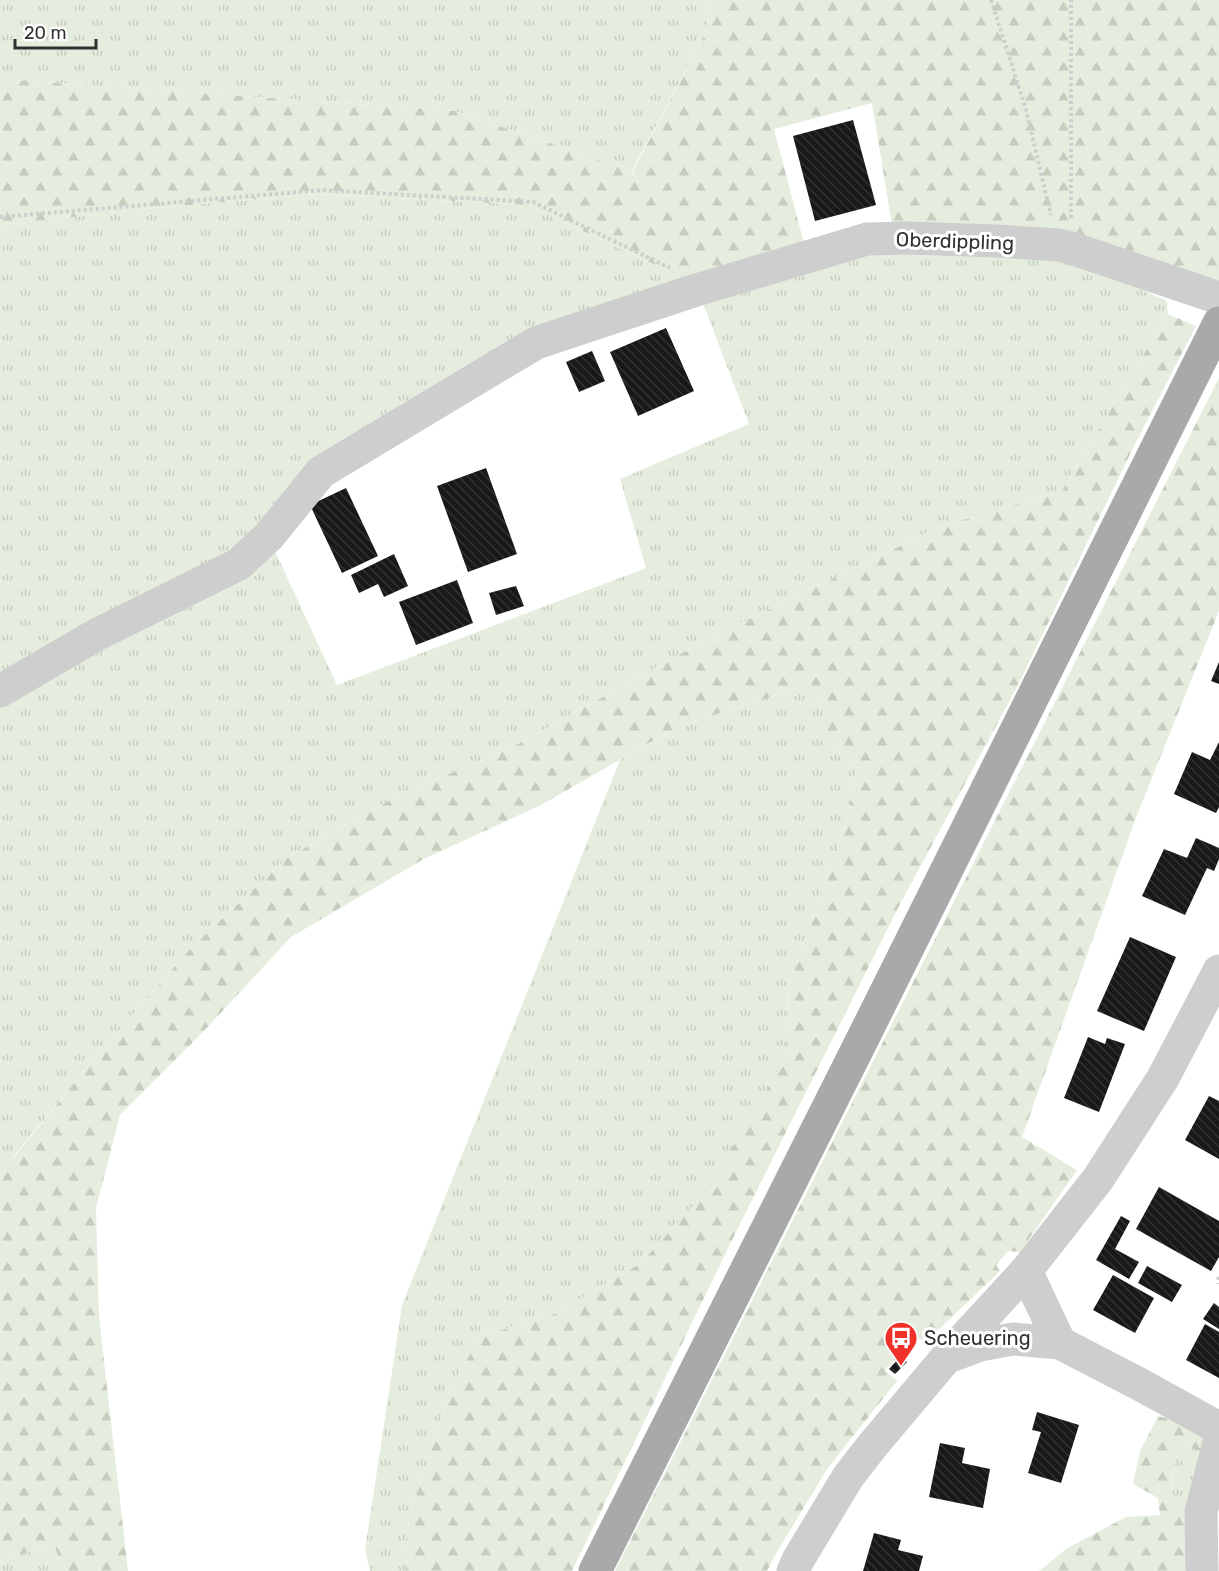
<svg xmlns="http://www.w3.org/2000/svg" width="1219" height="1571" font-family="Rubik,sans-serif">
<style>
.grass{fill:url(#grass-tufts);fill-rule:evenodd}
.forest{fill:url(#forest-firs)}
.building{fill:url(#building-back-hatch)}
.lines{fill:none;stroke-linecap:round;stroke-linejoin:round}
.path{stroke:#cecece;stroke-width:4;stroke-dasharray:3 3;stroke-linecap:butt}
.minor{stroke:#cecece;stroke-width:33}
.major{stroke:#a9a9a9;stroke-width:33}
.labels{text-anchor:middle;stroke-width:6;stroke-linejoin:round;paint-order:stroke}
.street-label{font-size:20px;fill:#313131;stroke:#fff}
.poi-label{font-size:20px;fill:#313131;stroke:#fff;text-anchor:start}
</style>
<defs>
<pattern id="grass-tufts" width="24" height="20" patternUnits="userSpaceOnUse" patternTransform="scale(1.5)"><rect width="24" height="20" fill="#e5eede"/><path d="M3 7l-1-3M5 7V3M7 7l1-3M15 17l-1-3M17 17v-4M19 17l1-3" fill="none" stroke="#c5cdbf"/></pattern>
<pattern id="forest-firs" width="22" height="20" patternUnits="userSpaceOnUse" patternTransform="scale(1.5)"><rect width="22" height="20" fill="#e5eede"/><path d="M5 1l3.5 6h-7zM16 11l3.5 6h-7z" fill="#c5cdbf"/></pattern>
<pattern id="building-back-hatch" width="6" height="6" patternUnits="userSpaceOnUse" patternTransform="scale(1.5)"><rect width="6" height="6" fill="#181818"/><path d="M-1 5l2 2M0 0l6 6M5-1l2 2" fill="none" stroke="#313131"/></pattern>
</defs>
<rect width="100%" height="100%" fill="#fff"/>
<!-- grass -->
<path class="grass" d="M0,0H711L705,34L632,171L455,111L14,80L0,70Z
M316,194L527,205L696,284L897,247L1081,262L1167,301L1168,314L1062,491L939,527L704,641L509,749L405,792L287,858L191,948L88,1066L13,1157H0V225L156,208ZM696,285L749,424L620,479L646,568L337,685L266,532L305,483L387,413L533,338Z
M796,689L826,703V742L858,768L845,825L788,988L785,1059L706,1192L641,1263L555,1314L480,1336L451,1388L409,1518L405,1571H370L365,1550L402,1305L620,760L677,727Z
M1187,1446L1203,1455L1196,1501L1173,1494C1172,1476 1170,1457 1187,1446Z
M53,1545L67,1571H0V1561Z"/>
<!-- forest -->
<path class="forest" d="M711,0H1219V281L893,231L872,103L774,129L806,251L696,284L527,205L316,194L156,208L0,225V70L14,80L455,111L632,171L636,178L633,171L705,34Z
M1168,314L1196,326L1135,444L1017,687L899,906L733,1238L572,1571H405L409,1518L451,1388L480,1336L555,1314L641,1263L706,1191L785,1059L788,988L845,825L858,768L826,742V703L796,689L677,727L541,805L422,860L291,937L201,1034L120,1115L96,1208L99,1317L128,1571H67L53,1545L0,1561V1157H14L88,1066L191,948L287,858L405,792L509,749L704,641L939,527L1062,491Z
M1219,378V611L1137,815L1022,1137L1077,1170L1020,1252L1008,1251L996,1265L1000,1271L926,1342L916,1338L885,1370L897,1381L827,1469L777,1552L767,1571H615Z
M1158,1416L1186,1423L1210,1443L1203,1455L1188,1446C1170,1457 1172,1476 1173,1494L1196,1501L1202,1571H1039L1066,1549L1126,1517L1160,1515L1158,1498L1133,1484L1140,1451Z"/>
<!-- building -->
<path class="building" d="M853,120L876,205L815,221L793,136Z
M666,328L694,391L638,416L610,352Z
M592,351L605,381L579,392L566,362Z
M486,468L517,554L468,572L437,486Z
M346,488L378,556L342,573L310,505Z
M394,554L408,586L384,597L378,584L359,593L351,575Z
M457,580L473,623L416,645L399,602Z
M516,586L524,606L496,615L489,593Z
M1219,662V684L1211,681Z
M1219,742V807L1216,813L1174,794L1192,752L1210,760Z
M1196,838L1219,848V859L1214,871L1207,868L1185,915L1142,896L1164,849L1187,858Z
M1130,937L1176,957L1144,1031L1097,1011Z
M1088,1037L1105,1044L1107,1038L1125,1044L1099,1112L1064,1098Z
M1209,1096L1219,1101V1159L1185,1140Z
M1159,1187L1219,1221V1257L1211,1271L1136,1229Z
M1121,1216L1130,1221L1115,1249L1139,1262L1129,1279L1096,1260Z
M1147,1266L1182,1285L1172,1302L1138,1283Z
M1113,1275L1154,1298L1135,1333L1093,1310Z
M1214,1303L1219,1307V1329L1203,1319Z
M1205,1324L1219,1332V1378L1186,1360Z
M901,1356L907,1362L895,1374L889,1369Z
M1037,1412L1079,1425L1061,1483L1028,1473L1041,1432L1032,1430Z
M940,1443L965,1448L962,1463L990,1469L983,1508L929,1497Z
M874,1533L901,1540L898,1550L923,1556L919,1571H863Z"/>
<g class="lines">
<!-- path -->
<path class="path" d="M991,0L1025,106L1051,215
M0,217L322,190L533,202L670,268
M1071,218V0
M1219,1277L1218,1280L1219,1284"/>
<!-- minor -->
<path class="minor" d="M0,691L96,635L239,564L269,536L321,472L536,343L690,292L867,239L908,238L997,241L1058,245L1071,248L1219,298
M1026,1271L1060,1343
M948,1357L980,1345L1013,1339L1060,1343L1141,1385L1219,1428
M793,1571L798,1560L848,1477L872,1446L946,1358L1026,1271L1098,1179L1163,1078L1219,971
M1202,1571L1201,1512L1219,1443"/>
<!-- major -->
<path class="major" d="M595,1571L864,1036L1219,323"/>
</g>
<!-- icons -->
<defs>
<g id="bus-pin" transform="scale(1.725)"><path d="M0 17L-7.5 6A9.5 9.5 0 1 1 7.5 6Z" fill="#f13029" stroke="#fff"/><path d="M-5-6H5V4H4V6H2V4H-2V6H-4V4H-5ZM-3.5-4V0h7V-4ZM-3.5 1.2v1.5H-2V1.2ZM2 1.2v1.5H3.5V1.2Z" fill="#fff"/></g>
</defs>
<g fill-rule="evenodd">
<use href="#bus-pin" x="901" y="1338"/>
</g>
<g class="labels">
<!-- street labels -->
<g class="street-label">
<text transform="translate(955 241) rotate(2)" y="7">Oberdippling</text>
</g>
<!-- poi labels -->
<g class="poi-label">
<text x="924" y="1345">Scheuering</text>
</g>
</g>
<!-- scale -->
<path d="M15 39v9h81v-9" fill="none" stroke="#313131" stroke-width="3"/>
<text x="24" y="39" font-size="18" fill="#313131" stroke="#ffffff" stroke-width="4.5" paint-order="stroke">20 m</text>
</svg>
